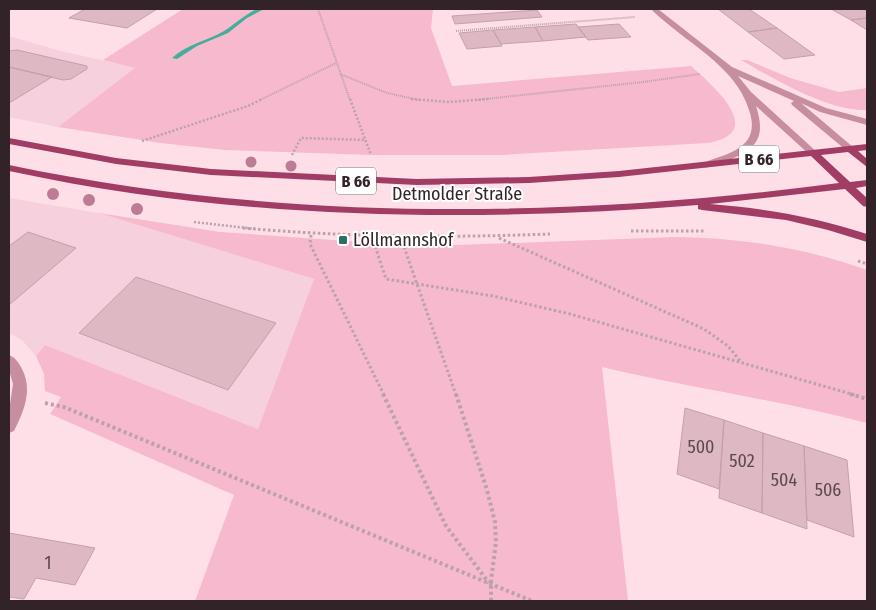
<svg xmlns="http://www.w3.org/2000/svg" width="876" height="610" font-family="'Fira Sans Condensed',sans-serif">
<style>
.built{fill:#f6d0dc}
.green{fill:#f7b9cd}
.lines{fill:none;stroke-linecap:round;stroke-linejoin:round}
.stream{fill:#42ae9b;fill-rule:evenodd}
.building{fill:#deb9c4;stroke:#c4a0ab}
.path-far3{stroke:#bba2aa;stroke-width:2;stroke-dasharray:1 1;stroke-linecap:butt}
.path-far2{stroke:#bba2aa;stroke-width:2.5;stroke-dasharray:2 2;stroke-linecap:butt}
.path-far1{stroke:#bba2aa;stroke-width:3;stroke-dasharray:2.5 2.5;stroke-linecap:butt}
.path{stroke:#bba2aa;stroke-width:4;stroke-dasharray:3 3;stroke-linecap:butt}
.minor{fill:#c78ea0;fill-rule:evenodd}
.major{fill:#a13d65;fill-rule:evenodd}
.tree{fill:#bd7b96}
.poi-dot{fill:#2a6f63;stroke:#fff;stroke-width:2}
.labels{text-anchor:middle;stroke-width:4;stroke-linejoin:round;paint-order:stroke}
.shield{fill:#fff;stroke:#6f6568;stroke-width:1}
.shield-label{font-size:16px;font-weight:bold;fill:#312328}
.street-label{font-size:18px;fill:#312328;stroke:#fff}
.poi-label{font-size:18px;fill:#312328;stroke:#fff;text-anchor:start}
.near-number-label{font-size:18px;fill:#5c484f}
</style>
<rect width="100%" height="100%" fill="#fedfe8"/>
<!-- built -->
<path class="built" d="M9,36L57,50L136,68L58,127L9,117Z
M9,198L99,213L314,279L258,429L45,345L36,356L22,340L9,333Z"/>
<!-- green -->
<path class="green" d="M183,9H433L431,28L452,86L691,66C712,85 769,133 707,143L501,155H371L225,150L161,143L58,127L135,68L103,60Z
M741,60H747L790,78L839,92L867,88V110C829,112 774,79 741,60Z
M99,213L220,232L362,242L378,246L404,247L674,237C742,238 802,247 867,270V423C780,400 690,388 602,367L628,601H195L234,495L50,414L61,397L45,391L44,374L36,356L45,345L258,429L314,279Z"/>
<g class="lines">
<!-- stream -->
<path class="stream" d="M257,9H264L247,18L228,33L197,46L177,59L172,58C187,44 207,41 224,31C235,24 244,15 257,9Z"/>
</g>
<!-- building -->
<path class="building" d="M85,9H157L127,28L69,18Z
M718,9H749L777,28L748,32Z
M831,9H863L867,11V18L851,20Z
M537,10L542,17L455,24L452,16Z
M867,18V30L851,20Z
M576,24L586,37L543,41L535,27Z
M619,24L631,37L588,40L578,27Z
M535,27L543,41L501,44L493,30Z
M777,28L815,55L784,59L748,32Z
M493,30L502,46L467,49L459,33Z
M17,50L87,66V69L71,79L63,80L9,67V51Z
M9,67L52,77L9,103Z
M28,232L76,248L9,305V246Z
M136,277L276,323L228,390L79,333Z
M685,408L724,420L719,489L677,474Z
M724,420L763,433L762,513L719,498Z
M763,433L804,446L807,529L762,513Z
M804,446L847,460L854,537L807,520Z
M9,533L95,548L75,585L36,578L24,599L9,597Z"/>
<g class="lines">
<!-- path-far3 -->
<path class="path-far3" d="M318,9L350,100
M456,31L635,17
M340,74L387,93L419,100
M260,100L336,63
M476,100L643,82L700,74"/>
<!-- path-far2 -->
<path class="path-far2" d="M350,99L371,155
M411,99L449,102L488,99
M142,141L248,106L262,99
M292,155L301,138L366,140
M194,222L256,229"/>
<!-- path-far1 -->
<path class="path-far1" d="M243,228C345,237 447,238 550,234
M631,231H705
M311,235L310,244L384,395
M372,237L386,279L493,296L570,314L855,395
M499,238L704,329L728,346L741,362
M404,247L456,395
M858,261L867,264"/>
<!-- path -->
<path class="path" d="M383,394L446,526L489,583
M456,394L487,490L495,522L496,542L491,581V601
M850,394L867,399
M45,403L64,407L532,601"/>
<!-- minor -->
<path class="minor" d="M651,9H658L732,67L826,108L867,119V125L820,112L801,103L853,147V151H847L792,105L791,103L794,101L738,76L751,92L818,153L816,155H810L756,106C767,140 755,150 724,162C717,164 709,169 702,167V163C728,154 760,148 750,113C739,74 704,53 674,29C666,22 657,16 651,9Z
M9,355C16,358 19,363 22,369C33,390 24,411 14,431L9,433V411L13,384L9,370Z"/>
<!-- major -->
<path class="major" d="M9,138L116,158L211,169L417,179L529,177L619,171L867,144V150L858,151L867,159V167L848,152L821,155L850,182L867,180V186L856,188L867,198V207L863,206L845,189L710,204C763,208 816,217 867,234V242L828,230L786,220L702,210L698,209V205C467,223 236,220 9,171V165C281,222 564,219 839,183L811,156L619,177L529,183L417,185L211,175L116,164L9,144Z"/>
</g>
<!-- trees -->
<g class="tree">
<circle cx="251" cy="162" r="5.5"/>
<circle cx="291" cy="166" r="5.5"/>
<circle cx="53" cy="194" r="6"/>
<circle cx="89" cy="200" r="6"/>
<circle cx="137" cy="209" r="6"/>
</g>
<!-- markers -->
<rect class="poi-dot" x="338" y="235" width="10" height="10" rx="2.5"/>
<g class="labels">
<!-- shield labels -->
<g class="shield">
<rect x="739" y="145.5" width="40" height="27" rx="4"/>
<rect x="336" y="167.5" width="40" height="27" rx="4"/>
</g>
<g class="shield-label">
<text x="759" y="165">B 66</text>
<text x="356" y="187">B 66</text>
</g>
<!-- street labels -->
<g class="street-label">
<text x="457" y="200">Detmolder Straße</text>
</g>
<!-- poi labels -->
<g class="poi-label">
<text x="353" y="246">Löllmannshof</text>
</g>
<!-- near-number labels -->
<g class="near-number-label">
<text x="701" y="453">500</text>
<text x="742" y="467">502</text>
<text x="784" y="486">504</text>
<text x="828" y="496">506</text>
<text x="48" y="569">1</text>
</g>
</g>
<!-- border -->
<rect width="876" height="610" fill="none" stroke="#312328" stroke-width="20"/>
</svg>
